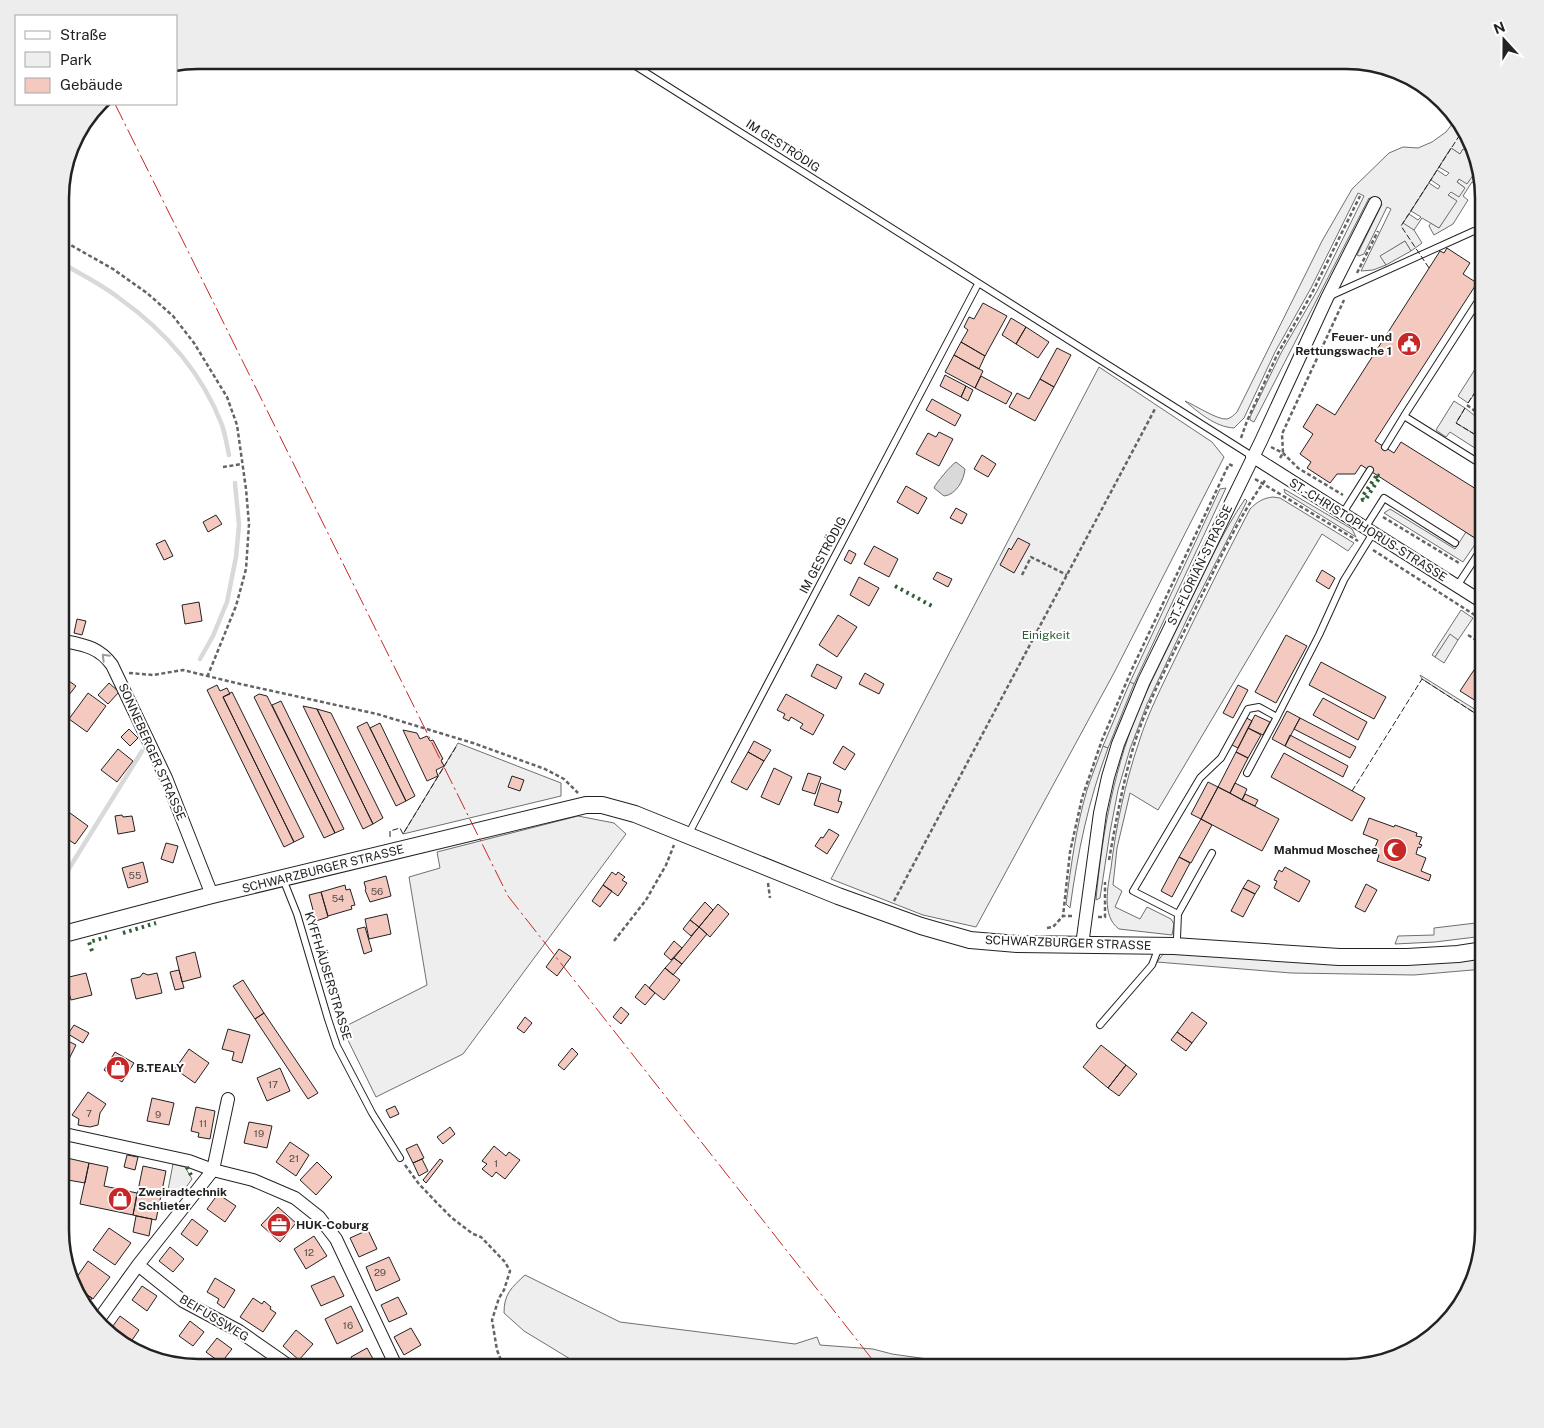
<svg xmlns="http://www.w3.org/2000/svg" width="1544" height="1428" font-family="'Public Sans',sans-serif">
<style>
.green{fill:#eee;stroke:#6f6f6f}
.parking{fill:#ededed;stroke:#6f6f6f}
.water{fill:#d9d9d9;stroke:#6f6f6f}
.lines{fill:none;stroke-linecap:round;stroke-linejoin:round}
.stream{stroke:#d9d9d9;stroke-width:4.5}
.building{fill:#f3c9c0;stroke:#222}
.service-casing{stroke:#222;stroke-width:8}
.minor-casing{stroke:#222;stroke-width:14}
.tertiary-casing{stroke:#222;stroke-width:18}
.path{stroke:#646464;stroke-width:2.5;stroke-dasharray:4 2.5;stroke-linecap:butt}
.service{stroke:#fff;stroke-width:6}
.minor{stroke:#fff;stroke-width:12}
.tertiary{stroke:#fff;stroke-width:16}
.hedge{stroke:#2f5e38;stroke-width:4;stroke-dasharray:2.5 4;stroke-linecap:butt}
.fence{stroke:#222;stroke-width:1;stroke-dasharray:6 2.5;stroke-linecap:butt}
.power{stroke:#c62828;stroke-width:1;stroke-dasharray:18 4 2.5 4;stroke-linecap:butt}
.oneway{stroke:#9c9c9c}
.labels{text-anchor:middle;stroke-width:4;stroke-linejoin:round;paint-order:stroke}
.number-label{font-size:10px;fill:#564c4a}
.street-label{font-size:12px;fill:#222;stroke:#fff}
.poi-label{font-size:12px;font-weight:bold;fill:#222;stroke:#fff;text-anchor:start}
.park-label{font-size:12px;fill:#2f5e38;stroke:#fff}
.rim{fill:none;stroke:#222;stroke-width:2.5}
</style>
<rect width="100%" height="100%" fill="#fff"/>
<!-- green -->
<path class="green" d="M1456,119L1473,145L1483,184L1480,187L1472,182L1463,196L1468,200L1453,224L1434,235L1429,226L1431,223L1439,228L1456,201L1448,195L1450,192L1465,188L1457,182L1459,179L1477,168L1469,163L1463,149L1460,154L1451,148L1404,222L1414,230L1422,243L1411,251L1405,241L1381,256L1386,265L1373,270L1361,271L1391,209L1387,207L1364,254L1359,256L1357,255L1382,204L1369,198L1254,422L1250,420V417L1281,353L1317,291L1364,196L1358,193L1311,288L1275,352L1244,418L1234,428C1215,427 1198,412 1185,401C1195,405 1217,420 1227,419C1231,418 1234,415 1237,412L1322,241L1352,189L1389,153L1403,147L1418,148L1432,142L1446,132Z
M1099,367L1212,442L1224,457L1115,671L976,927L923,915L831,879Z
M1465,408L1484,423L1482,425V433L1484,434V440L1456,423Z
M1226,488L1134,684L1130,682L1220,489Z
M1284,489L1352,529L1356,537L1285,493Z
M1273,497L1280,498L1354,543L1348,551L1322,534L1158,810L1130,793L1117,848L1113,885L1122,891L1115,907L1140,919L1147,907L1171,919L1174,924L1172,935L1119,929C1101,916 1108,886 1111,868C1116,826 1125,783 1139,742C1148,713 1162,686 1175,659C1199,609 1224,559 1250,509C1257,502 1263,498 1273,497Z
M1245,499L1247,501L1189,615L1147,704L1130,749L1118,790L1110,832L1100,898L1096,900C1102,832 1115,764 1142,701C1156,671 1171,642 1185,612C1204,574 1221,534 1245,499Z
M1390,509L1455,549L1466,532L1478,540L1463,562L1384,513Z
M1461,610L1473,618L1458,640L1450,635L1435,657L1432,655Z
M1420,675L1484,715V719L1422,679Z
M458,743L561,783V796L403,834Z
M1103,746L1108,748C1088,802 1078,851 1070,908L1066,904C1071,866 1076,827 1087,790C1092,775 1098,760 1103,746Z
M578,816L614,823L626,834L463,1054L376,1097L342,1028L427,985L409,877L440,868L437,852Z
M1484,922V936L1435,942L1395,944L1398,936L1434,935V928Z
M1164,953L1484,958V969L1414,975L1291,973L1157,962Z
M525,1275L620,1322L795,1344L817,1337L820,1345L873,1349L892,1354L991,1368H585L524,1331L504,1313C504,1294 511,1288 525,1275Z"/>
<!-- parking -->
<path class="parking" d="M1451,148L1460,154L1463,149L1474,156L1469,163L1478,168L1467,184L1459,179L1457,182L1465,188L1459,197L1451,192L1448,195L1457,201L1439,228L1422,218L1414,230L1403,223L1409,214L1418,220L1421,217L1411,211L1429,183L1438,189L1440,186L1431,180L1437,170L1446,176L1449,173L1439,167Z
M1405,241L1411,251L1386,265L1380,256Z
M1484,355V385L1481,384L1468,403L1458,396Z
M1454,401L1465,408L1456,423L1484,440V454L1450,432L1446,437L1436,430Z
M1450,634L1458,640L1444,663L1435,657Z
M1130,682L1134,684L1108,748L1103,746Z
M173,1164L185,1167L192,1179L179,1197L167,1195Z"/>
<!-- water -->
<path class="water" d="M956,462L965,469C964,480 956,495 944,496L934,488C935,484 952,464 956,462Z"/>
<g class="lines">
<!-- stream -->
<path class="stream" d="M60,262C80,274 101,284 119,298C164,330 202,373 222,425C225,434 227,445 229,455
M200,659L213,636L227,602L236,557L239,525L235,483
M60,883L142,751"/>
</g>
<!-- building -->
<path class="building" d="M1483,184L1484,189V203L1474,197Z
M1447,248L1470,263L1463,274L1477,283L1375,441L1394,453L1401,442L1484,494V530L1478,540L1361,465L1355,474H1337L1330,483L1307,468L1311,462L1300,454L1313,434L1303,427L1317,404L1335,415L1440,251L1444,253Z
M983,303L1007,316L985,356L961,342L968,330L964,327L969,317L974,319Z
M1011,318L1026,327L1016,344L1002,335Z
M1026,327L1049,342L1038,358L1016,344Z
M961,342L985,356L979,369L954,355Z
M1057,348L1071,355L1054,387L1040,379Z
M954,355L983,371L975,388L945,372Z
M945,375L966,386L961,397L940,386Z
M981,376L1012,393L1006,404L975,388Z
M1040,379L1054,387L1035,421L1009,407L1017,393L1029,399Z
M966,386L973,390L968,401L961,397Z
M932,399L961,415L955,426L926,410Z
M939,432L953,439L939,466L916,454L928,433L936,437Z
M982,455L996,464L988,477L974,469Z
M906,486L927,498L918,514L897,502Z
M956,508L967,514L962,524L950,518Z
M216,515L222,524L208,532L203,522Z
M1018,538L1030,544L1014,573L1000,565L1009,548L1011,550Z
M165,540L173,556L164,560L156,544Z
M874,546L898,559L889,577L864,564Z
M849,550L856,554L851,564L844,560Z
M1322,570L1335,578L1329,589L1316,581Z
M937,572L952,579L948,587L933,579Z
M859,577L879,588L869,606L850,595Z
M199,602L202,621L185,624L182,605Z
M838,615L857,627L837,657L819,645Z
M77,619L86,621L82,635L74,633Z
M1286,635L1307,646L1276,703L1255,692Z
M1484,655V706L1460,691Z
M1321,662L1386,697L1374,719L1309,685Z
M817,664L842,677L836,689L811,676Z
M865,673L884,684L879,694L859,684Z
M62,676L76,686L61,705L60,678Z
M109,683L119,692L108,704L98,695Z
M217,685L220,691L227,688L230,694L223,697L294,842L284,847L207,690Z
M1238,685L1248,690L1233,718L1223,713Z
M232,692L304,837L294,842L223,697Z
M88,693L106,706L87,732L69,719Z
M259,694L267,696L335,833L324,838L254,697Z
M786,694L824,715L813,735L800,728L803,724L791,717L789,721L783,718L785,714L777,710Z
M1323,698L1367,722L1358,740L1313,715Z
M281,701L344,829L335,833L272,705Z
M303,706L317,709L373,824L363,829Z
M317,709L331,713L383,818L373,824Z
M1287,711L1300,718L1285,746L1272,739Z
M1255,715L1270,722L1263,735L1248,728Z
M1245,717L1252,721L1238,748L1230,744Z
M1300,718L1356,747L1350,758L1294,729Z
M367,722L406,801L396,806L357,727Z
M380,723L415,796L406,801L370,728Z
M1248,728L1261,735L1248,758L1236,752Z
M129,729L138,738L130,746L121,737Z
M403,730L417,733L420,739L427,736L430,741L433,740L443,759L441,760L444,766L436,770L438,776L427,781Z
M1290,735L1348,766L1343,777L1285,746Z
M754,741L771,750L764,761L748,752Z
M843,746L855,754L845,770L833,763Z
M118,749L133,761L117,782L101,770Z
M748,752L764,761L747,790L731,782Z
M1236,752L1248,758L1230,793L1218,787Z
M1284,753L1365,798L1352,821L1271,777Z
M774,768L792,777L779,805L761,797Z
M808,773L821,777L815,794L802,790Z
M512,776L524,780L520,791L508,787Z
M1208,782L1218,787L1201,819L1191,814Z
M821,783L841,790L838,801L842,802L838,813L814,805Z
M1235,783L1247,789L1242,800L1230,793Z
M1218,787L1279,819L1262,851L1201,819Z
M1245,794L1258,800L1255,806L1242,800Z
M70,813L88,826L75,844L60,834V827Z
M122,815L123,817L132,816L135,831L118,834L115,816Z
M1369,818L1394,827L1395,825L1417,833L1416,836L1422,837L1419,844L1422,845L1420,848L1418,847L1416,854L1426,858L1421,871L1431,875L1429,881L1377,861L1379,855L1373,852L1378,840L1363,834Z
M1201,819L1212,825L1191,863L1179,857Z
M829,829L839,835L827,854L815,846L821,837L823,838Z
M166,843L178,846L173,863L161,859Z
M1179,857L1190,863L1172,897L1161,891Z
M143,862L148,882L128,888L122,868Z
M1285,867L1310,881L1299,902L1274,888L1277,881L1274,880L1279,870L1282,872Z
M612,872L616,875L618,872L625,877L622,880L627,883L618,896L603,885Z
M386,876L391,896L370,902L365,890L366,889L364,882Z
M1248,880L1260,886L1255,894L1243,888Z
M1366,884L1377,890L1365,912L1355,907Z
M345,885L346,890L350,889L355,905L351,906L352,909L328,916L321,892Z
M603,885L612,891L600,907L592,901Z
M1243,888L1255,894L1243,917L1231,911Z
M321,892L328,917L316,921L309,895Z
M705,902L713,910L699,927L690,920Z
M718,904L729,914L710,937L699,927Z
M387,914L391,934L369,939L365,919Z
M690,920L699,927L691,936L683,929Z
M365,927L372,951L364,954L357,929Z
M699,927L707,934L682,964L674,958Z
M674,941L682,948L671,960L664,954Z
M559,949L571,957L557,976L546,967Z
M195,952L201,977L182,982L176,957Z
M674,958L682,964L673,975L665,968Z
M665,968L680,980L664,1000L649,988Z
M179,970L184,988L175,990L170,972Z
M86,973L92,995L71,1000L65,978Z
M143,973L148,975L157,973L162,993L136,999L131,979L140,977Z
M243,980L264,1013L255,1019L233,986Z
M645,984L655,993L645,1005L635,997Z
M621,1007L629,1014L621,1024L613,1017Z
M1192,1012L1207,1023L1192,1043L1177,1032Z
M264,1013L318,1093L308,1099L255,1019Z
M525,1017L532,1023L524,1033L517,1028Z
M74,1025L89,1033L83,1043L68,1034Z
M228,1029L250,1035L242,1063L232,1060L234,1052L222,1049Z
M1177,1032L1192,1043L1186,1051L1171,1040Z
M60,1037L76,1045L66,1065L60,1062Z
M1101,1045L1126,1065L1108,1088L1083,1067Z
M572,1048L578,1054L564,1070L558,1065Z
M189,1049L209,1063L195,1083L175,1069Z
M115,1052L134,1063L122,1082L104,1070Z
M1126,1065L1137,1074L1119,1096L1108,1088Z
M280,1068L290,1091L267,1101L257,1078Z
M88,1092L106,1104L100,1113L98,1125L90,1127L78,1125L79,1119L72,1115Z
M152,1098L174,1103L169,1125L147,1121Z
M395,1106L399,1114L390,1118L386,1110Z
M196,1107L215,1111L210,1139L198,1137L199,1133L191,1131Z
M249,1122L272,1126L267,1148L244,1143Z
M450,1127L455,1134L443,1144L437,1137Z
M290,1142L309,1155L296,1176L276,1162Z
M417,1144L424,1158L413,1163L406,1149Z
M494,1146L506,1156L509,1152L520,1160L505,1179L496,1172L492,1177L482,1169L487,1164L482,1161Z
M127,1155L138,1157L135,1170L124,1167Z
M60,1156L67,1158L62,1179L60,1178Z
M67,1158L89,1163L85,1183L62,1179Z
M422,1159L428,1171L419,1176L413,1163Z
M440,1159L443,1161L426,1183L423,1180Z
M317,1162L332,1177L316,1195L300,1180Z
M89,1163L108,1167L104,1186L137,1193L133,1215L80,1204Z
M143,1166L166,1171L156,1220L133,1215Z
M218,1194L236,1206L225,1222L207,1209Z
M278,1207L296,1223L280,1242L261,1225Z
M136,1216L152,1219L149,1236L133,1232Z
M192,1219L208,1231L197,1246L181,1234Z
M109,1228L131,1243L115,1265L93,1250Z
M368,1230L377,1249L359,1257L350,1238Z
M314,1236L327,1256L306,1269L294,1249Z
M170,1247L184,1259L173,1272L159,1261Z
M389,1257L400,1280L376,1291L366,1267Z
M88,1261L110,1277L93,1299L72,1284Z
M334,1276L344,1296L321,1306L311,1286Z
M215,1278L235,1290L224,1308L217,1303L219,1299L207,1292Z
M142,1286L157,1296L147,1311L132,1300Z
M80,1290L92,1298L89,1303L78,1294Z
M398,1297L407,1314L389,1322L381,1305Z
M253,1298L262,1304L264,1301L271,1307L270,1309L276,1313L263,1332L240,1317Z
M351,1306L363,1331L337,1344L325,1319Z
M120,1316L139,1330L128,1346L108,1333Z
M190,1321L204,1332L193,1346L179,1336Z
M411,1328L421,1345L404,1355L394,1337Z
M296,1330L313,1344L299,1360L283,1346Z
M217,1338L232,1349L221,1363L206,1352Z
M367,1348L377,1366L373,1368H357L351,1357Z
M433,1359L437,1368H413Z
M254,1360L265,1368H248Z"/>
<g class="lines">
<!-- service casing -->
<g class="service-casing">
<path id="service" d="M626,60L1252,456
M1484,292L1404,416L1484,466
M1330,296L1474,231L1484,236
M1385,447L1404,416
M1343,513L1370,470
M1365,528L1384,498L1455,543
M1457,586L1484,545
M1277,717L1319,635L1344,580L1373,533
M688,835L978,284
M283,879L297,914L328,1019L337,1046L372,1113L400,1158
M1178,914L1212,853
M1175,945L1177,938L1178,914L1133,891L1200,778L1221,758L1248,709L1259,707L1277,717L1247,773
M1100,1025L1152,965L1159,947"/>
</g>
<!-- minor casing -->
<g class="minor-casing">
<path id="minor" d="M1252,456L1484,603
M60,640C83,645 98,646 112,665L166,778L212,895
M1082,945L1100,813L1108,777L1118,744L1144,681L1261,441L1327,298L1375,203
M60,1133L189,1161L213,1170L253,1180L295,1198L319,1217L336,1239L397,1368
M138,1265L183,1301L239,1331L292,1368
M97,1322L138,1265L213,1170L228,1099"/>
</g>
<!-- tertiary casing -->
<g class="tertiary-casing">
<path id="tertiary" d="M60,935L212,895L586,805H602L635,814L838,896L921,926L970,940L1017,944L1174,946L1339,957H1407L1458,954L1484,950"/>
</g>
<!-- path -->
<path class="path" d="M60,239L113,269L147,293L173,316L194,343L227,397L237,425L246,489L249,524L246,569L236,606L208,675
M1357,273L1378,231
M1467,405L1479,414L1484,413
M1241,438L1247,421L1277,355L1312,293L1360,196
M1271,447L1283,453L1298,468L1343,495
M1280,458L1283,453L1282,434L1344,300
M223,467L242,464
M1255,479L1358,541
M1383,517L1459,563
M1373,550L1484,621
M1477,574L1484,579
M1022,575L1031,557L1067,575
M1468,635L1484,645
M129,673L153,675L183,670L236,683L377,714L473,743L545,769L564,779L578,793
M1109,860C1116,821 1123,782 1134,745C1149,696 1178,646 1200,599C1220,559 1239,516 1266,479
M768,883L770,898
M894,901L1156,407
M1072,916H1063L1070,852L1082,798L1102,740L1132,669L1229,464L1233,466
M1098,917H1105V882
M1047,928L1053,927L1063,916
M614,941L646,900L666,865L674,845
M405,1165L419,1184L438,1204L452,1218L473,1234L481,1237L505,1262L510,1271L504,1290L499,1298L492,1320L497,1350L504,1368"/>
<!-- service -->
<use href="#service" class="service"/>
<!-- minor -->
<use href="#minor" class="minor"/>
<!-- tertiary -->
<use href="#tertiary" class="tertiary"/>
<!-- hedge -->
<path class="hedge" d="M1377,475L1380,477L1366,499L1363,500L1362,497Z
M895,586L932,606
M123,933L156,923
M92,951L89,942L107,937
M187,1167L192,1177"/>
<!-- fence -->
<path class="fence" d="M1429,268L1401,226L1463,130
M1468,403L1481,383L1484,385
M1465,408L1456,423L1484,440
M1352,791L1422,679L1484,719
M390,837V831L400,828L403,834L456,747"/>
<!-- power -->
<path class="power" d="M115,104L508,896L879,1368"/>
</g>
<!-- one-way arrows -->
<defs><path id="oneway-chevron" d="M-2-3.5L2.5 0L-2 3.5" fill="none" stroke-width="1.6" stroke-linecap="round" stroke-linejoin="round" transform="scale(1.25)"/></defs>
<use class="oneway" href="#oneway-chevron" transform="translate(105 657) rotate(-135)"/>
<!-- icons -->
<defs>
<g id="civic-disc" transform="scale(1.25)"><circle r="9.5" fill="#c62828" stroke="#fff"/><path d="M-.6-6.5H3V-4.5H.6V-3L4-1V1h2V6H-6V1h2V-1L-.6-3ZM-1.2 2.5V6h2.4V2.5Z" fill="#fff"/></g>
<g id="mosque-disc" transform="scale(1.25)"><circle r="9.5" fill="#c62828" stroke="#fff"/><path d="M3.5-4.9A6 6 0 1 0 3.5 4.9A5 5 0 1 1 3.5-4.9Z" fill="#fff"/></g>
<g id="shop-disc" transform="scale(1.25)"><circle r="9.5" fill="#c62828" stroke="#fff"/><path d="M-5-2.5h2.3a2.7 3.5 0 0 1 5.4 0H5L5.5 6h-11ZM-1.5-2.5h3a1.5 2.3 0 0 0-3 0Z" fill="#fff"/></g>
<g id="office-disc" transform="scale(1.25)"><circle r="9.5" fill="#c62828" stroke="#fff"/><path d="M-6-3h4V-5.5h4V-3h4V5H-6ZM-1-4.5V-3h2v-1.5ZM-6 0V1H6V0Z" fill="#fff"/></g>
</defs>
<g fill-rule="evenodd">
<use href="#civic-disc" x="1409" y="344"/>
<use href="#mosque-disc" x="1395" y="850"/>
<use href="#shop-disc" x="118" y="1068"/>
<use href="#shop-disc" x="120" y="1199"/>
<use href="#office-disc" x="279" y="1225"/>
</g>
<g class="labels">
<!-- number labels -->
<g class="number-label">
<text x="135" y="879">55</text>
<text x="377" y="895">56</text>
<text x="338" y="902">54</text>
<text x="273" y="1088">17</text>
<text x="89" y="1117">7</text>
<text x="158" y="1118">9</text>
<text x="203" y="1127">11</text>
<text x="259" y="1137">19</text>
<text x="294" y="1162">21</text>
<text x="496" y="1167">1</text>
<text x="309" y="1256">12</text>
<text x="380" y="1276">29</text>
<text x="348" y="1329">16</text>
</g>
<!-- street labels -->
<g class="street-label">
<text transform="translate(783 146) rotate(33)" y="4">IM GESTRÖDIG</text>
<text transform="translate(1368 530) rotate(32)" y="4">ST.-CHRISTOPHORUS-STRASSE</text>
<text transform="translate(823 555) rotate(-62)" y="4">IM GESTRÖDIG</text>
<text transform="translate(1200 565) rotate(-64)" y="4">ST.-FLORIAN-STRASSE</text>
<text transform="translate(152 752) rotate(66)" y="4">SONNEBERGER STRASSE</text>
<text transform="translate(323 869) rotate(-14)" y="4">SCHWARZBURGER STRASSE</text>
<text transform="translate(1068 943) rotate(2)" y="4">SCHWARZBURGER STRASSE</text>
<text transform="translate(328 976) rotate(73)" y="4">KYFFHÄUSERSTRASSE</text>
<text transform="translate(214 1318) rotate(31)" y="4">BEIFUSSWEG</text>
</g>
<!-- poi labels -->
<g class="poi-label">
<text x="1392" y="341" text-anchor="end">Feuer- und<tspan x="1392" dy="14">Rettungswache 1</tspan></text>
<text x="1378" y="854" text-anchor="end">Mahmud Moschee</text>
<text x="136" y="1072">B.TEALY</text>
<text x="138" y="1196">Zweiradtechnik<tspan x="138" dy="14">Schlieter</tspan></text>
<text x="296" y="1229">HUK-Coburg</text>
</g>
<!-- park labels -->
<g class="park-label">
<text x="1046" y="639">Einigkeit</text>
</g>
</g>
<!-- crop -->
<path d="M0 0H1544V1428H0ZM198 69H1346A129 129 0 0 1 1475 198V1230A129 129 0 0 1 1346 1359H198A129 129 0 0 1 69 1230V198A129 129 0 0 1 198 69Z" fill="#ededed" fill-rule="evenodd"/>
<path class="rim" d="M198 69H1346A129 129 0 0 1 1475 198V1230A129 129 0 0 1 1346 1359H198A129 129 0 0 1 69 1230V198A129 129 0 0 1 198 69Z"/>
<!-- legend -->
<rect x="15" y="15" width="162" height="90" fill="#ffffff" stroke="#a7a7a7"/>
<rect x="25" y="31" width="25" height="8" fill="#ffffff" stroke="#a7a7a7"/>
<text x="60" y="40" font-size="15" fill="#222222">Straße</text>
<rect x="25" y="52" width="25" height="15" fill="#eeeeee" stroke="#a7a7a7"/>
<text x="60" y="65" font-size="15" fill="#222222">Park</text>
<rect x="25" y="78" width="25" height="15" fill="#f3c9c0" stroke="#a7a7a7"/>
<text x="60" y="90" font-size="15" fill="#222222">Gebäude</text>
<!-- north arrow -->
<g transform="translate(1504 40) rotate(339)" stroke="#ffffff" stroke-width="4" paint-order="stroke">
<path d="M0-4L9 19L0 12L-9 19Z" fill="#222222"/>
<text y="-8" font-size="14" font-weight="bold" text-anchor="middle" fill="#222222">N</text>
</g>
</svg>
